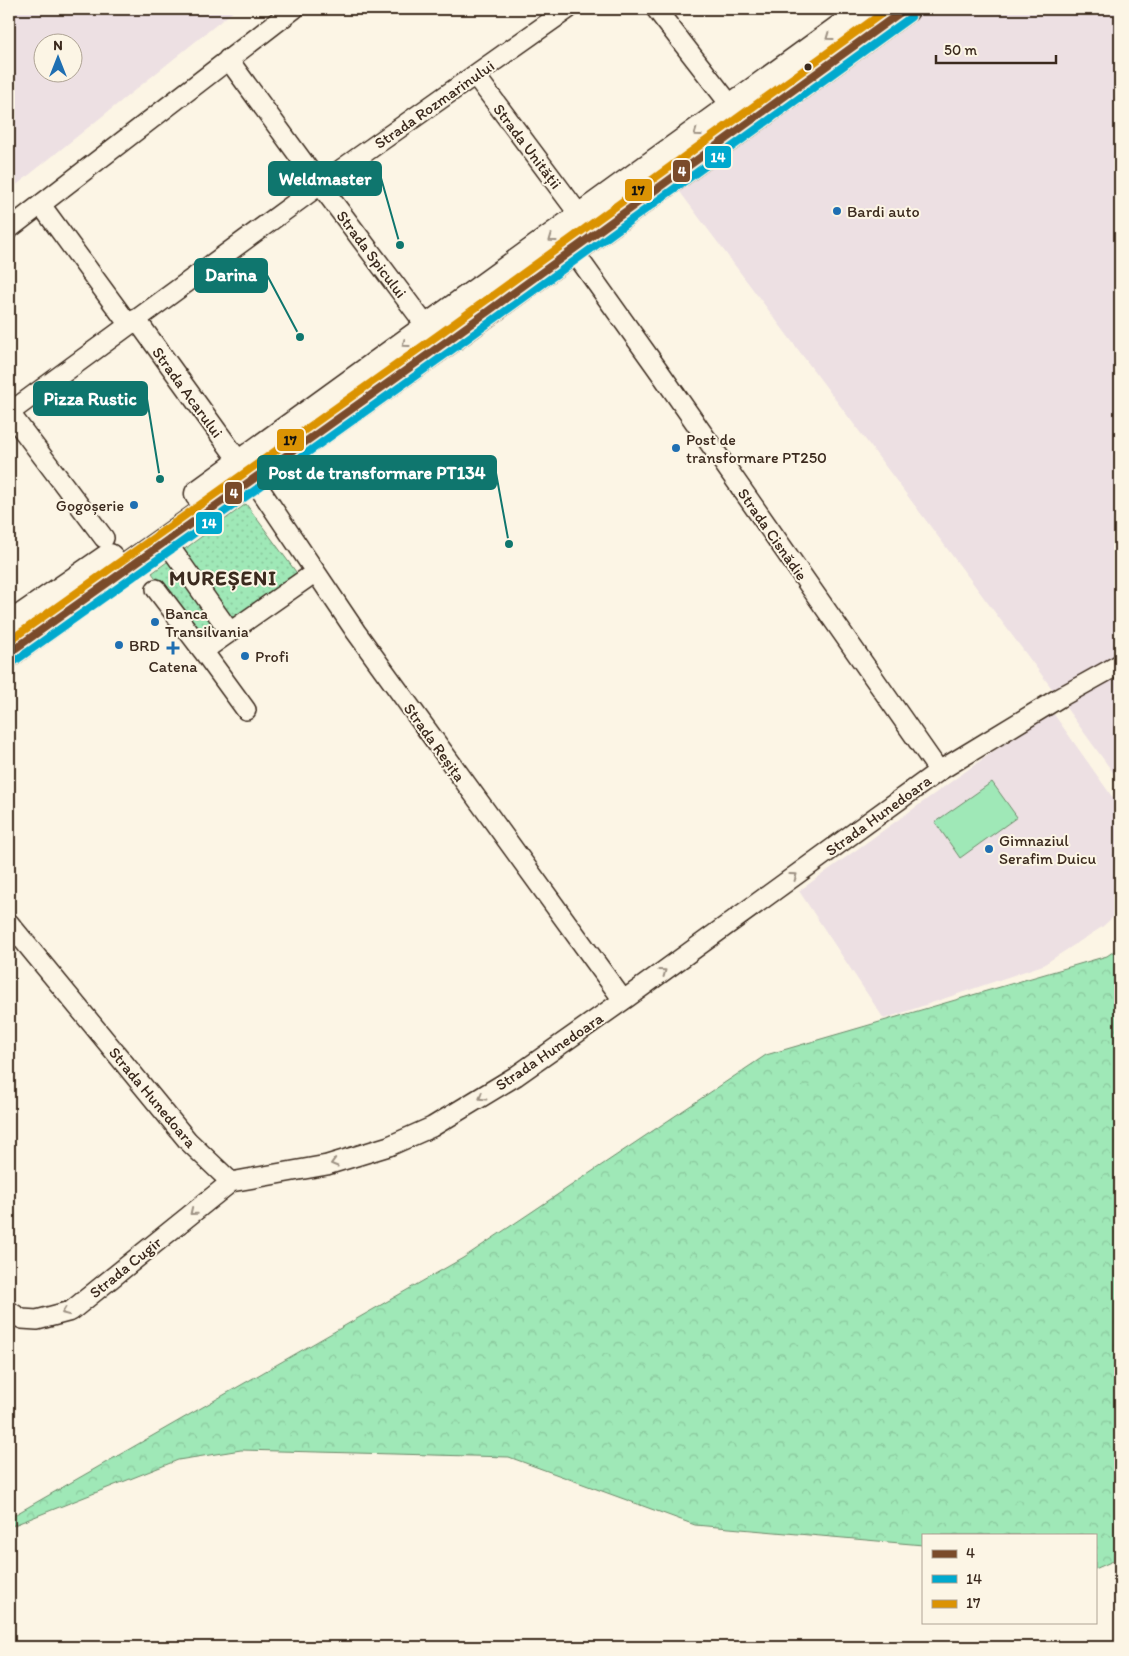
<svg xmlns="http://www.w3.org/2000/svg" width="1129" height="1656" font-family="Itim,sans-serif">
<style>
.built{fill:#ede0e3;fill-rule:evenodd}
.forest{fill:url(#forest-crowns);stroke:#6d896a}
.park{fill:url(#park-dots);stroke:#6d896a}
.pitch{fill:#9fe8b7;stroke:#6d896a}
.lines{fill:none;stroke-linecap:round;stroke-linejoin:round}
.street-casing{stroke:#3b2a1e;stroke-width:22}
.primary-casing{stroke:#3b2a1e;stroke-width:31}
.street{stroke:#fcf5e5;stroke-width:19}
.primary{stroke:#fcf5e5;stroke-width:28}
.bus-1-casing{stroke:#fcf5e5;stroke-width:11}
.bus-2-casing{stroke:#fcf5e5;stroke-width:11}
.bus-3-casing{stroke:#fcf5e5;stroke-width:11}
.bus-1{stroke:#7a4b2a;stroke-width:8}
.bus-2{stroke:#00a9ce;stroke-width:8}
.bus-3{stroke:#db9304;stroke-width:8}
.oneway{stroke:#9c9082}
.bus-dot{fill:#3b2a1e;stroke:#fcf5e5;stroke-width:2}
.poi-dot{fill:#1f6fb2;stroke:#fcf5e5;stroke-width:2}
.labels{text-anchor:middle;stroke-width:4;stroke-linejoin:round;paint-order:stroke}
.street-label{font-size:16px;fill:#3b2a1e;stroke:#fcf5e5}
.poi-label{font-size:16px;fill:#3b2a1e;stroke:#fcf5e5;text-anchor:start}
.district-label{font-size:21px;font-weight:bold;letter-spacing:1px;fill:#3b2a1e;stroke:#fcf5e5}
.leader{fill:none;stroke:#0f766e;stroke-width:2}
.callout-dot{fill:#0f766e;stroke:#fcf5e5;stroke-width:2}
.callout{fill:#0f766e;stroke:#0f766e;stroke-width:2}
.callout-label{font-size:18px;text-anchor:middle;font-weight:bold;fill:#fff}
.line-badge{stroke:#fcf5e5;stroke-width:2}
.badge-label{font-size:14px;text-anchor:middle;font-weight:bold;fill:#fff}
.pale-badge-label{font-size:14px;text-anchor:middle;font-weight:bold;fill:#111}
</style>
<defs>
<pattern id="forest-crowns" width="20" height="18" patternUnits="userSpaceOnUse" patternTransform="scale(1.25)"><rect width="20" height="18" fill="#9fe8b7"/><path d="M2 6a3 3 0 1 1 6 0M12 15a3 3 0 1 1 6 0" fill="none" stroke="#8ac79d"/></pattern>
<pattern id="park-dots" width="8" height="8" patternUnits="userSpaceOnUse" patternTransform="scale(1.25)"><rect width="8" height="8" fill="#9fe8b7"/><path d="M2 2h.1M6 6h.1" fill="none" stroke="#8ac79d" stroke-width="1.8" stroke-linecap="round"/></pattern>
</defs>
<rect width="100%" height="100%" fill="#fcf5e5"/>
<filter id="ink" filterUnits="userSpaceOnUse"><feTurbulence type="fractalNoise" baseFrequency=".02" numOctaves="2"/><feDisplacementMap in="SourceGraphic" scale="10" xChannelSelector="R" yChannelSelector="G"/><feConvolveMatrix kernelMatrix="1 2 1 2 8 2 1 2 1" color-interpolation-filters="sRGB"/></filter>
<g filter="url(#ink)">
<!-- built -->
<path class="built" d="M9,9H236L9,191ZM42,42H72V72H42Z
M917,9H1120V782L1059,698L674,184Z
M1051,710L1120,808V911L1102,927L1043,965L884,1019L799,891Z"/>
<!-- forest -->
<path class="forest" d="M1120,947V1558L1095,1569V1535H923V1545L695,1525L509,1457L241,1450L178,1460L9,1527V1518L463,1258L766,1055L1107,956Z"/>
<!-- park -->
<path class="park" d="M246,504L299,576L205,645L152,573Z"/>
<!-- pitch -->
<path class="pitch" d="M992,782L1017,817L960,858L935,822Z"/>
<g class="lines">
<!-- street casing -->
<g class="street-casing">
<path id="street" d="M656,9L732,107
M228,59L315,178L427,327
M475,75L581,217
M41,205L129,325
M9,229L294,9
M572,249L659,371L939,771
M136,319L241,464
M9,412L104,538
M9,413L343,168L568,9
M253,479L356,632L623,1000
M174,553L230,632
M156,589L203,651
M246,710L203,651L307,578
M9,923L188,1141L231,1182
M9,1311L22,1319L37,1320L71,1311L231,1182L327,1165L389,1146L432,1127L516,1076L628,997L939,771L1059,698L1120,664"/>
</g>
<!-- primary casing -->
<g class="primary-casing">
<path id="primary" d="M199,494L868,9
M9,627L109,558
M9,653L128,567L447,341L905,9"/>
</g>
<!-- street -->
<use href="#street" class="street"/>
<!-- primary -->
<use href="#primary" class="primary"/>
<!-- bus-1 casing -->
<g class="bus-1-casing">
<path id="bus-1" d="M9,653L447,341L905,9"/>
</g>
<!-- bus-2 casing -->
<g class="bus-2-casing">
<path id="bus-2" d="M15,661L453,349L911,17"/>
</g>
<!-- bus-3 casing -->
<g class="bus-3-casing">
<path id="bus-3" d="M9,641L441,333L888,9"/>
</g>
<!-- bus-1 -->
<use href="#bus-1" class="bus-1"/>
<!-- bus-2 -->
<use href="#bus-2" class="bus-2"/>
<!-- bus-3 -->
<use href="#bus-3" class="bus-3"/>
</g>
<!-- one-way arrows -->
<defs><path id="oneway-chevron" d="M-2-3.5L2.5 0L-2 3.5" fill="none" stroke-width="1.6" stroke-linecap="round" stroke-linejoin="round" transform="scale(1.25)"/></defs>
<g class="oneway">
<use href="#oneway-chevron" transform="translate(829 37) rotate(144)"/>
<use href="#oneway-chevron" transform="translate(697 133) rotate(144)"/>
<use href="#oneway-chevron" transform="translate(552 239) rotate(144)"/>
<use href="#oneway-chevron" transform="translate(405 344) rotate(144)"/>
<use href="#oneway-chevron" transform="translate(794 876) rotate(-36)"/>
<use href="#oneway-chevron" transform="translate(663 972) rotate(-36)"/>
<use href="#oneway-chevron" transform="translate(482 1097) rotate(148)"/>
<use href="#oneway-chevron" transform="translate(334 1163) rotate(164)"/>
<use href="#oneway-chevron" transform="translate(193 1212) rotate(141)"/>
<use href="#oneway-chevron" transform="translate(65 1312) rotate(158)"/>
</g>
</g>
<!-- markers -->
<circle class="bus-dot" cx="808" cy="67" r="4.5"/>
<g class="poi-dot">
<circle cx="837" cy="211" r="5"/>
<circle cx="676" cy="448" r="5"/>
<circle cx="134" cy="505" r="5"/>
<circle cx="155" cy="622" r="5"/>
<circle cx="119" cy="645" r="5"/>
<path d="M170.5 640.5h5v5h5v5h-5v5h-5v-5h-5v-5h5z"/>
<circle cx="245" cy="656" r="5"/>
<circle cx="989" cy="849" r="5"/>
</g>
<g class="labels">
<!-- street labels -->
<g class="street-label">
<text transform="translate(434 104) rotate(-35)" y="6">Strada Rozmarinului</text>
<text transform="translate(528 146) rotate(53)" y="6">Strada Unității</text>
<text transform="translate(372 254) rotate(53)" y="6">Strada Spicului</text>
<text transform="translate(188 392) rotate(54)" y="6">Strada Acarului</text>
<text transform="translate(773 534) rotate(55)" y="6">Strada Cisnădie</text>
<text transform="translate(435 742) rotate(54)" y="6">Strada Reșița</text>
<text transform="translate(878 815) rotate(-36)" y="6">Strada Hunedoara</text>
<text transform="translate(549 1051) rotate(-34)" y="6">Strada Hunedoara</text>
<text transform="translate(153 1097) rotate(50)" y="6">Strada Hunedoara</text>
<text transform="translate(125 1267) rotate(-39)" y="6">Strada Cugir</text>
</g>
<!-- poi labels -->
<g class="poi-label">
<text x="847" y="217">Bardi auto</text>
<text x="686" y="445">Post de<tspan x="686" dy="18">transformare PT250</tspan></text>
<text x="124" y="511" text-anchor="end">Gogoșerie</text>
<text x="165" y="619">Banca<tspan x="165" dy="18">Transilvania</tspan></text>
<text x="129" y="651">BRD</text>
<text x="255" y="662">Profi</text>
<text x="173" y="672" text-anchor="middle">Catena</text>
<text x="999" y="846">Gimnaziul<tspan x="999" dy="18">Serafim Duicu</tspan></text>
</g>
<!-- district labels -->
<g class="district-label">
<text x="223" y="585">MUREȘENI</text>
</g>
</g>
<!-- callouts -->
<path class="leader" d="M400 245L381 178M300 337L267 275M160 479L147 399M509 544L496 473"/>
<g class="callout-dot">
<circle cx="400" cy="245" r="5"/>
<circle cx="300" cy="337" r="5"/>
<circle cx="160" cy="479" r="5"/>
<circle cx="509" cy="544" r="5"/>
</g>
<g class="callout">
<rect x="269" y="162" width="112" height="33" rx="5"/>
<rect x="195" y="259" width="72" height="33" rx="5"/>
<rect x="34" y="382" width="113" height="33" rx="5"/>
<rect x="258" y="456" width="238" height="33" rx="5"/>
</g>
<g class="callout-label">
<text x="325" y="185">Weldmaster</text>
<text x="231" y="281">Darina</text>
<text x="90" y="405">Pizza Rustic</text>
<text x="377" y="479">Post de transformare PT134</text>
</g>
<g class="line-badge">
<rect x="704" y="145" width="28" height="24" rx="5" fill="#00a9ce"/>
<rect x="672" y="159" width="19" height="24" rx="5" fill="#7a4b2a"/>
<rect x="624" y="178" width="29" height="24" rx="5" fill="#db9304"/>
<rect x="276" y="428" width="29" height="24" rx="5" fill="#db9304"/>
<rect x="224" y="481" width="19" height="24" rx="5" fill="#7a4b2a"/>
<rect x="195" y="511" width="28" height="24" rx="5" fill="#00a9ce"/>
</g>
<g class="badge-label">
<text x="718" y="162">14</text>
<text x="682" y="176">4</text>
<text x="234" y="498">4</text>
<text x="209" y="528">14</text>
</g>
<g class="pale-badge-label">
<text x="638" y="195">17</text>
<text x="290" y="445">17</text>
</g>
<!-- margin -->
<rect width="1129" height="1656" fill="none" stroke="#fcf5e5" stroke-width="30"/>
<rect x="15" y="15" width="1099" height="1626" fill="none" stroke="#3b2a1e" stroke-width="2" filter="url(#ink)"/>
<!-- legend -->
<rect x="922" y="1534" width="175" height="90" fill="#fcf5e5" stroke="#afa495"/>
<rect x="932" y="1550" width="25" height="8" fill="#7a4b2a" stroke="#afa495"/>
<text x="966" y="1558" font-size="15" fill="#3b2a1e">4</text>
<rect x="932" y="1575" width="25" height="8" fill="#00a9ce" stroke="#afa495"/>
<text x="966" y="1584" font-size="15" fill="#3b2a1e">14</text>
<rect x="932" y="1600" width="25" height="8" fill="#db9304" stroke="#afa495"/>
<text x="966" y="1608" font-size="15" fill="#3b2a1e">17</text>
<!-- north arrow -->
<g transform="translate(58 58)"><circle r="24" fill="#fcf5e5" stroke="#afa495"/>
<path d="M0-4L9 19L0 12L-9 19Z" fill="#1f6fb2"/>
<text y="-8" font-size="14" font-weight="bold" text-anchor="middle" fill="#3b2a1e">N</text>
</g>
<!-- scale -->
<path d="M936 55v8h120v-8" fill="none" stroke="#3b2a1e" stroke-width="2.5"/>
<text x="944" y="55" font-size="15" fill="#3b2a1e" stroke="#fcf5e5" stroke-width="4" paint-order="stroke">50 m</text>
</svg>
